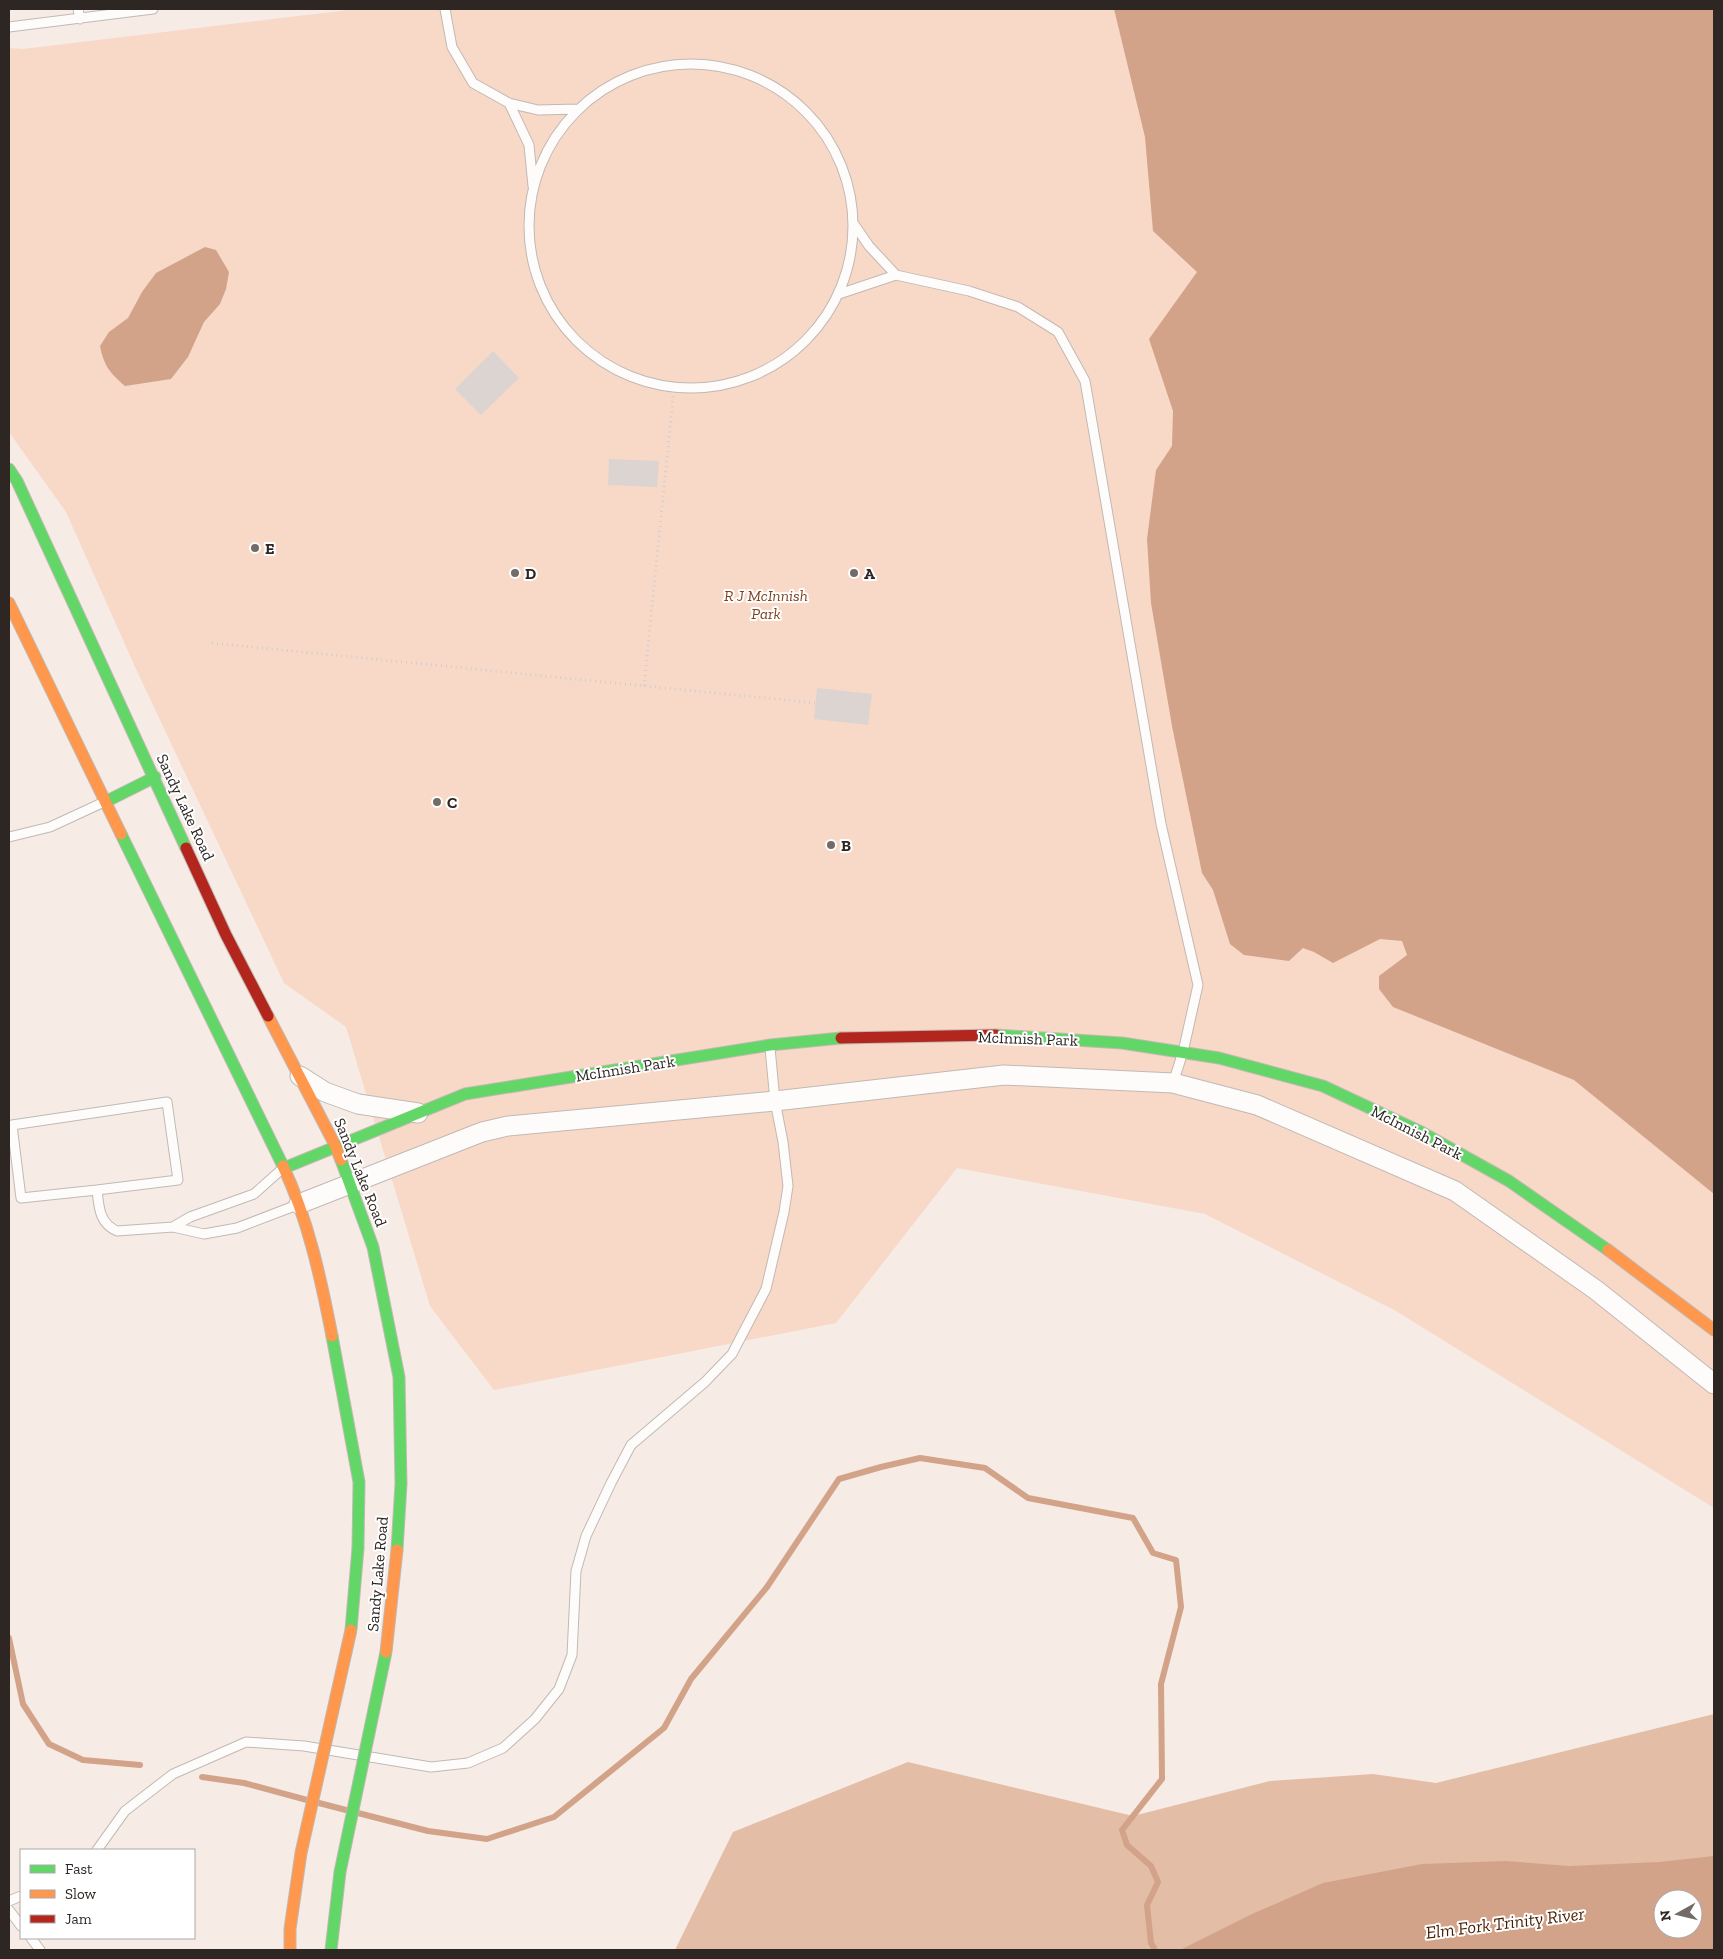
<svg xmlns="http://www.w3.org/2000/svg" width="1723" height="1959" font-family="'Zilla Slab',serif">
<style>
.green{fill:#f8d8c7}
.forest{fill:#e4bda7;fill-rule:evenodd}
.water{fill:#d2a389;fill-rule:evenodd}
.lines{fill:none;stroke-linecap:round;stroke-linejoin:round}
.stream{stroke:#d2a389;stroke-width:6}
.building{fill:#dcd4d0}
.lane-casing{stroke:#c1b9b4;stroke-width:11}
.street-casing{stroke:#c1b9b4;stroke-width:21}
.fast-casing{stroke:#c1b9b4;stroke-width:13}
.slow-casing{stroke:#c1b9b4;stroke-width:13}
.jam-casing{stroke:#c1b9b4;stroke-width:13}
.path{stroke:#d1cecc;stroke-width:3;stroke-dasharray:1 4;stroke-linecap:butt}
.lane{stroke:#fefcfb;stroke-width:9}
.street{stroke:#fefcfb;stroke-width:19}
.fast{stroke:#63d668;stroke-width:11}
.slow{stroke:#ff974d;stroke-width:11}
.jam{stroke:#b3261e;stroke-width:11}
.fast-bridge-casing{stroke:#c1b9b4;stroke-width:13;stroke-linecap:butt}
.slow-bridge-casing{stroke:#c1b9b4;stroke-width:13;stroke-linecap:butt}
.fast-bridge{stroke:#63d668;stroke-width:11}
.slow-bridge{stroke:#ff974d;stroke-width:11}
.poi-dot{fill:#736b67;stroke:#fff;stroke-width:2}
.labels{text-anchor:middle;stroke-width:4;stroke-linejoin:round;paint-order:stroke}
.poi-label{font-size:16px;font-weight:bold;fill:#2d2623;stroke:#fff;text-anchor:start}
.park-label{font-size:16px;font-style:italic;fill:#7e431d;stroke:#fff}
.street-label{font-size:16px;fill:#2d2623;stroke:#fff}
.water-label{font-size:18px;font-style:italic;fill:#461e02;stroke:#fff}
</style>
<rect width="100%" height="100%" fill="#f6ebe5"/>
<!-- green -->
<path class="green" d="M357,9H1714V1508L1396,1311L1205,1214L957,1168L836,1323L494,1390L430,1306L346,1027L284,983L136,669L66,512L9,432V48L23,49Z"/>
<!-- forest -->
<path class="forest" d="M1714,1714V1950H675L733,1832L908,1762L1133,1816L1270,1781L1373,1774L1436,1783ZM1663,1899H1693V1929H1663Z"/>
<!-- water -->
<path class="water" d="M1114,9H1714V1194L1574,1080L1393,1007L1379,989V976L1407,955L1402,941L1380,939L1333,963L1314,952L1303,948L1289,961L1244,955L1230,944L1213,890L1202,873L1172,726L1151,603L1147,539L1156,470L1172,446L1173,411L1149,339L1197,272L1153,231L1145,137Z
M205,247L216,250L229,272L226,289L220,304L204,322L188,357L171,379L125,386C110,373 104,366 100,346L109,332L128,318L142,292L156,273Z
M1714,1856V1950H1180L1252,1914L1323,1883L1422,1864L1506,1861L1569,1866L1659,1862ZM1663,1899H1693V1929H1663Z"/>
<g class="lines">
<!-- stream -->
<path class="stream" d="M9,1638L23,1704L49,1744L83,1760L140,1765
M202,1777L244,1783L307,1800
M319,1803L346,1810
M358,1813L428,1831L487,1839L554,1817L664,1728L691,1679L767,1587L839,1479L881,1467L920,1458L985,1468L1028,1498L1133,1518L1153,1553L1176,1560L1181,1607L1161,1684L1162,1779L1122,1830L1127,1845L1151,1866L1158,1882L1147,1905L1151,1943L1155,1950"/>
</g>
<!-- building -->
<path class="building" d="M493,351L519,378L481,415L455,389Z
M609,459L659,461L657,487L608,485Z
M817,688L872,694L868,725L814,719Z"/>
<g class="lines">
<!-- lane casing -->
<g class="lane-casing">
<path id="lane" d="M78,9L80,19
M445,9L452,47L473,83L509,103L538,110L578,109
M9,27L153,9
M529 226a162 162 0 1 1 324 0a162 162 0 1 1-324 0Z
M509,103L529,145L533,186
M854,224L869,246L896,275
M839,294L896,275L969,291L1018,307L1058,332L1085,381L1161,824L1198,985L1183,1052L1173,1083
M9,837L50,827L104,802
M97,1190L21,1198L12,1125L167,1102L178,1180L97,1190C99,1207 99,1223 117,1231L173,1227L204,1234L237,1228L297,1205
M173,1227L190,1217L254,1194L282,1169
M97,1850L125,1811L173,1774L246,1742L304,1746L431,1767L468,1763L503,1748L535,1719L559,1689L572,1655L576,1571L586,1536L611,1483L631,1445L705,1382L732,1354L766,1289L784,1212L788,1186L783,1142L775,1101L770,1048
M9,1901L21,1896
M9,1910L21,1926
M31,1938L40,1950"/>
</g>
<!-- street casing -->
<g class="street-casing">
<path id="street" d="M300,1076L325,1092L358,1104L418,1113
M299,1204L482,1132L508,1126L775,1101L1004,1075L1173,1083L1257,1105L1455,1191L1596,1290L1714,1384"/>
</g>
<!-- fast casing -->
<g class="fast-casing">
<path id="fast" d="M9,469L17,481L186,848
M107,801L155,777
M121,834L283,1166
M996,1035L1122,1043L1219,1058L1323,1086L1421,1132L1509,1181L1608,1250
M341,1160L373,1247L399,1377L401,1484L397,1550
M284,1168L465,1094L770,1045L841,1038
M332,1336L359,1482L358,1548"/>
</g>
<!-- slow casing -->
<g class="slow-casing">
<path id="slow" d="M9,603L121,834
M268,1016L335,1145L341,1160
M283,1166C308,1219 321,1279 332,1336
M1608,1250L1714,1330"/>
</g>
<!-- jam casing -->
<g class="jam-casing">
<path id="jam" d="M186,848L226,935L268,1016
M841,1038L996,1035"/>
</g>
<!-- path -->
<path class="path" d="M212,643L816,703
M644,686L674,388"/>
<!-- lane -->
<use href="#lane" class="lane"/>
<!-- street -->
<use href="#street" class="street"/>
<!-- fast -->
<use href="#fast" class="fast"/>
<!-- slow -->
<use href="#slow" class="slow"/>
<!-- jam -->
<use href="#jam" class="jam"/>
<!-- fast-bridge casing -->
<g class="fast-bridge-casing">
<path id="fast-bridge" d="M351,1630L358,1548
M331,1950L340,1872L386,1652"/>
</g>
<!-- slow-bridge casing -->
<g class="slow-bridge-casing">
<path id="slow-bridge" d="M386,1652L397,1550
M290,1950V1929L301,1853L351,1630"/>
</g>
<!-- fast-bridge -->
<use href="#fast-bridge" class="fast-bridge"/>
<!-- slow-bridge -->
<use href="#slow-bridge" class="slow-bridge"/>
</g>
<!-- markers -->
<g class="poi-dot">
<circle cx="255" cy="548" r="5"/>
<circle cx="515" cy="573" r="5"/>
<circle cx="854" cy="573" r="5"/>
<circle cx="437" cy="802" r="5"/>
<circle cx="831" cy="845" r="5"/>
</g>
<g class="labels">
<!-- poi labels -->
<g class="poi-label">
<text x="265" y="554">E</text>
<text x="525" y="579">D</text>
<text x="864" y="579">A</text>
<text x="447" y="808">C</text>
<text x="841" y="851">B</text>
</g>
<!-- park labels -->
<g class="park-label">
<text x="766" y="601">R J McInnish<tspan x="766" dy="18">Park</tspan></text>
</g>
<!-- street labels -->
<g class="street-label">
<text transform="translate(186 807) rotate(65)" y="6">Sandy Lake Road</text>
<text transform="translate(1028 1038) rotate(2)" y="6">McInnish Park</text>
<text transform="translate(625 1068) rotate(-9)" y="6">McInnish Park</text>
<text transform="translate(1417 1132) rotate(27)" y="6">McInnish Park</text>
<text transform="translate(361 1172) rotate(68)" y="6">Sandy Lake Road</text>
<text transform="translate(377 1574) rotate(-85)" y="6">Sandy Lake Road</text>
</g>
<!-- water labels -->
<g class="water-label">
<text transform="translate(1505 1923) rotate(-7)" y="6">Elm Fork Trinity River</text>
</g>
</g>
<!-- border -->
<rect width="1723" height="1959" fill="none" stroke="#2d2623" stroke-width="20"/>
<!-- legend -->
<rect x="20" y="1849" width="175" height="90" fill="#ffffff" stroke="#aba8a7"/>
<rect x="30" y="1865" width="25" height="8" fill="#63d668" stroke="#aba8a7"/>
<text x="65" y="1874" font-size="15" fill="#2d2623">Fast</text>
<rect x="30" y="1890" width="25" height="8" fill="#ff974d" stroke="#aba8a7"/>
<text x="65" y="1899" font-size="15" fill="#2d2623">Slow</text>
<rect x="30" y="1915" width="25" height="8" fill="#b3261e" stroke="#aba8a7"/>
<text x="65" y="1924" font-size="15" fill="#2d2623">Jam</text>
<!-- north arrow -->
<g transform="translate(1678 1914) rotate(262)"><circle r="24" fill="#ffffff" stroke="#aba8a7"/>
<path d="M0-4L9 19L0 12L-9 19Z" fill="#736b67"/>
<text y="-8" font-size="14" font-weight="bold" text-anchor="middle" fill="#2d2623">N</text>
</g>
</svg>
